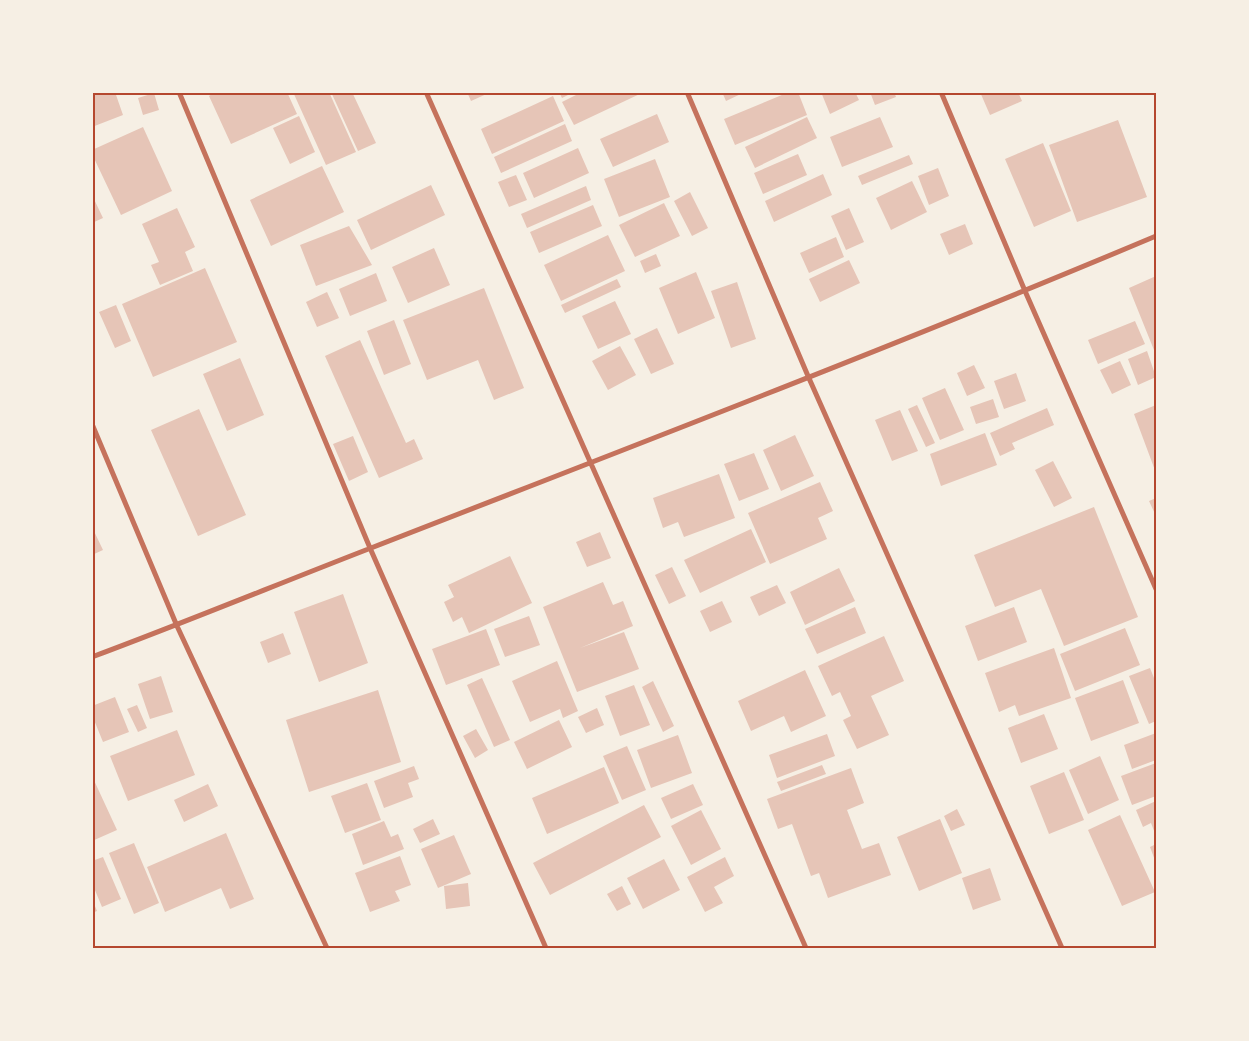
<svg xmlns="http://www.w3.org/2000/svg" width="1249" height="1041" font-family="Overpass,sans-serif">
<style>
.building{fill:#e6c5b7}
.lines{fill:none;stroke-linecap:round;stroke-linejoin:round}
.minor{stroke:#c5725c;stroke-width:5}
.neatline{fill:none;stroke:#b5482f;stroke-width:2}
</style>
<rect width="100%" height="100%" fill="#f6efe4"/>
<!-- building -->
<path class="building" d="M92,92H115L123,115L92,127Z
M215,92H287L297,114L231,144L209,96Z
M293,92H329L356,152L326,165Z
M331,92H352L376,143L358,151Z
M467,92H491L471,101Z
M559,92H574L562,98Z
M582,92H644L574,125L562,102Z
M722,92H745L726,101Z
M789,92H798L807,115L735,145L724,119Z
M821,92H855L859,100L830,114Z
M870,92H894L896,97L875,105Z
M980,92H1018L1022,101L990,115Z
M154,93L159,110L143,115L138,98Z
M553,96L564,121L492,154L481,129Z
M657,114L669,142L613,167L600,139Z
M299,116L315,152L290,164L273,128Z
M807,117L817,138L755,168L745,147Z
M880,117L893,147L842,167L830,137Z
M1118,120L1147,197L1077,222L1049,145Z
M565,124L572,141L501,173L494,157Z
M143,127L172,191L121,215L92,154V150Z
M1043,143L1071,211L1034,227L1005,159Z
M578,148L589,173L534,198L523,173Z
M798,154L807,175L763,194L754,173Z
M909,155L913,164L862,185L858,176Z
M655,159L670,197L619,217L604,179Z
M322,166L344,212L271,246L250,200Z
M938,168L949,196L929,205L918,176Z
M823,174L832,195L774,222L765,201Z
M516,175L527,200L509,207L498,182Z
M912,181L927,212L891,230L876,198Z
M431,185L445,215L371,250L357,220Z
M586,186L591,200L527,228L521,214Z
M690,192L708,228L692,236L674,201Z
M92,195L103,218L92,223Z
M664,203L680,236L635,257L619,225Z
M593,205L602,226L539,253L530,232Z
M177,208L195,247L185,252L193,271L160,285L151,265L159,262L142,224Z
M849,208L864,242L846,250L831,216Z
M965,224L973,244L949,255L940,234Z
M349,226L372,265L316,286L300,245Z
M608,235L625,271L561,301L544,265Z
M836,237L844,257L809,273L800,253Z
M434,248L450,285L408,303L392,267Z
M656,254L661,266L645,273L640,261Z
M849,260L860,283L820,302L809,279Z
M205,268L237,342L153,377L122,304Z
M696,272L715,318L678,334L659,288Z
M376,273L387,301L350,316L339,289Z
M1156,276V355L1129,288Z
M617,279L621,287L565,313L561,305Z
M737,282L756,339L731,348L711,291Z
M484,288L524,388L494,400L478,360L427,380L403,320Z
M327,292L339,318L317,327L306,302Z
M615,301L631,334L598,349L582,316Z
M116,305L131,341L115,348L99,312Z
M394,320L411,364L384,375L367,331Z
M1135,321L1145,344L1098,364L1088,340Z
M657,328L674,364L651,374L634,339Z
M360,340L406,443L414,439L423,459L379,478L325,356Z
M620,346L636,375L608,390L592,361Z
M1147,351L1156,377L1138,385L1128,359Z
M240,358L264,415L227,431L203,374Z
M1120,361L1131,385L1112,394L1100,370Z
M974,365L985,388L967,396L957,373Z
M1016,373L1026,401L1004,409L994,381Z
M945,388L964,430L940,440L922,398Z
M993,399L999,417L976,424L970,407Z
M917,405L935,443L926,447L908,409Z
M1156,405V473L1134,414Z
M1047,408L1054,425L1012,443L1015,449L1000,456L990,433Z
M199,409L246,515L198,536L151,430Z
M900,410L918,451L892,461L875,420Z
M985,433L997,465L941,486L930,454Z
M795,435L814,476L781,491L763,450Z
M353,436L368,472L349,481L333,444Z
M754,453L769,489L739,501L724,464Z
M1053,461L1072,498L1054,507L1035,470Z
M719,474L735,518L684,537L678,522L663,528L653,498Z
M820,482L833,511L818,518L827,539L770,564L748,513Z
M1156,498V516L1149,501Z
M1094,507L1138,617L1064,646L1041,589L995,607L974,555Z
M92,527L103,550L92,555Z
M751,529L766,562L700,593L684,560Z
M600,532L611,558L587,567L576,542Z
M510,556L532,603L469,633L462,617L453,622L444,602L454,597L448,585Z
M672,567L686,596L669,604L655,575Z
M839,568L855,601L805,625L790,592Z
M603,582L613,605L623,601L633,626L580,648L624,632L639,669L577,692L543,607Z
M777,585L786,603L759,616L750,597Z
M343,594L368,663L319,682L294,612Z
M722,601L732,622L710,632L700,611Z
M855,607L866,633L817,654L805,629Z
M1014,607L1027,642L978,661L965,626Z
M529,616L540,645L505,657L494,629Z
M1125,628L1140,665L1075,691L1060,654Z
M486,629L500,665L446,685L432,649Z
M283,633L291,654L268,663L260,642Z
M884,636L904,681L871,696L889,735L857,749L843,720L851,716L840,692L832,696L818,666Z
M1054,648L1071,698L1019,716L1015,705L999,712L985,673Z
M557,661L578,711L563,718L560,709L530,722L512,681Z
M1150,668L1156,683V721L1149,724L1129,676Z
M805,670L826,716L791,732L784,716L751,731L738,701Z
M161,676L173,712L150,719L138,684Z
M482,678L510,740L494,747L467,685Z
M1123,680L1139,723L1091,741L1075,698Z
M653,681L674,726L663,732L642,687Z
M634,685L650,725L620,736L605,696Z
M378,690L401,762L309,792L286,720Z
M115,697L129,732L103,742L92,715V706Z
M137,705L147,728L138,732L127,709Z
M597,708L604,725L586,733L578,717Z
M1044,714L1058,749L1021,763L1008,728Z
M559,720L572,747L527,769L514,742Z
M476,729L488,750L475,758L463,736Z
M177,730L195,775L128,801L110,756Z
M1156,733V760L1132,769L1124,745Z
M827,734L835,756L777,778L769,755Z
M678,735L692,773L651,788L637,750Z
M627,746L646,790L622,800L603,756Z
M1100,756L1119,800L1088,814L1069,770Z
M1156,763V796L1132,805L1121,776Z
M822,765L826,774L781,791L777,782Z
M414,766L419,779L408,783L413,797L384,808L374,781Z
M604,767L619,803L547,834L532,798Z
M851,768L864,803L847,810L862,849L879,843L891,875L828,898L819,873L811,876L792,824L778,829L767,799Z
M1064,772L1084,820L1049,834L1030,786Z
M92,776L117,830L92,841Z
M367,783L381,820L345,833L331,796Z
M208,784L218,806L184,822L174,800Z
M693,784L703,805L671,819L661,798Z
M1156,801V836L1151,823L1143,827L1136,810Z
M644,805L661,837L550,895L533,863Z
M957,809L965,825L951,831L944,816Z
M701,810L721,849L691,865L671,826Z
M1120,815L1155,892L1122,906L1088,830Z
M433,819L440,834L420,843L413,829Z
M940,819L962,873L919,891L897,837Z
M384,821L391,837L398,834L404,849L363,865L352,834Z
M226,833L254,899L230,909L221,888L165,912L147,867Z
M454,835L471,874L438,888L421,849Z
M134,843L159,903L134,914L109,853Z
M1156,844V863L1150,847Z
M400,856L411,885L395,891L400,901L370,912L355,873Z
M103,857L121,899L102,907L92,883V861Z
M725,857L734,876L714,887L723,903L705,912L687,877Z
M664,859L680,890L643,909L627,878Z
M990,868L1001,900L973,910L962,878Z
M468,883L470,906L446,909L444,886Z
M622,886L631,904L617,911L607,894Z
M92,899L97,911L92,913Z"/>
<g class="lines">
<!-- minor -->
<path class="minor" d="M179,92L370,548L546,948
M426,92L806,948
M687,92L808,376L1062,948
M941,92L1025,291L1156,589
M92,424L177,626L327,948
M92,657C186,622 278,584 371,548C633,446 897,345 1156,236"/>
</g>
<!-- border -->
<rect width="1249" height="1041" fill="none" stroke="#f6efe4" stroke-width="188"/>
<rect x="94" y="94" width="1061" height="853" class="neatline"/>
</svg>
